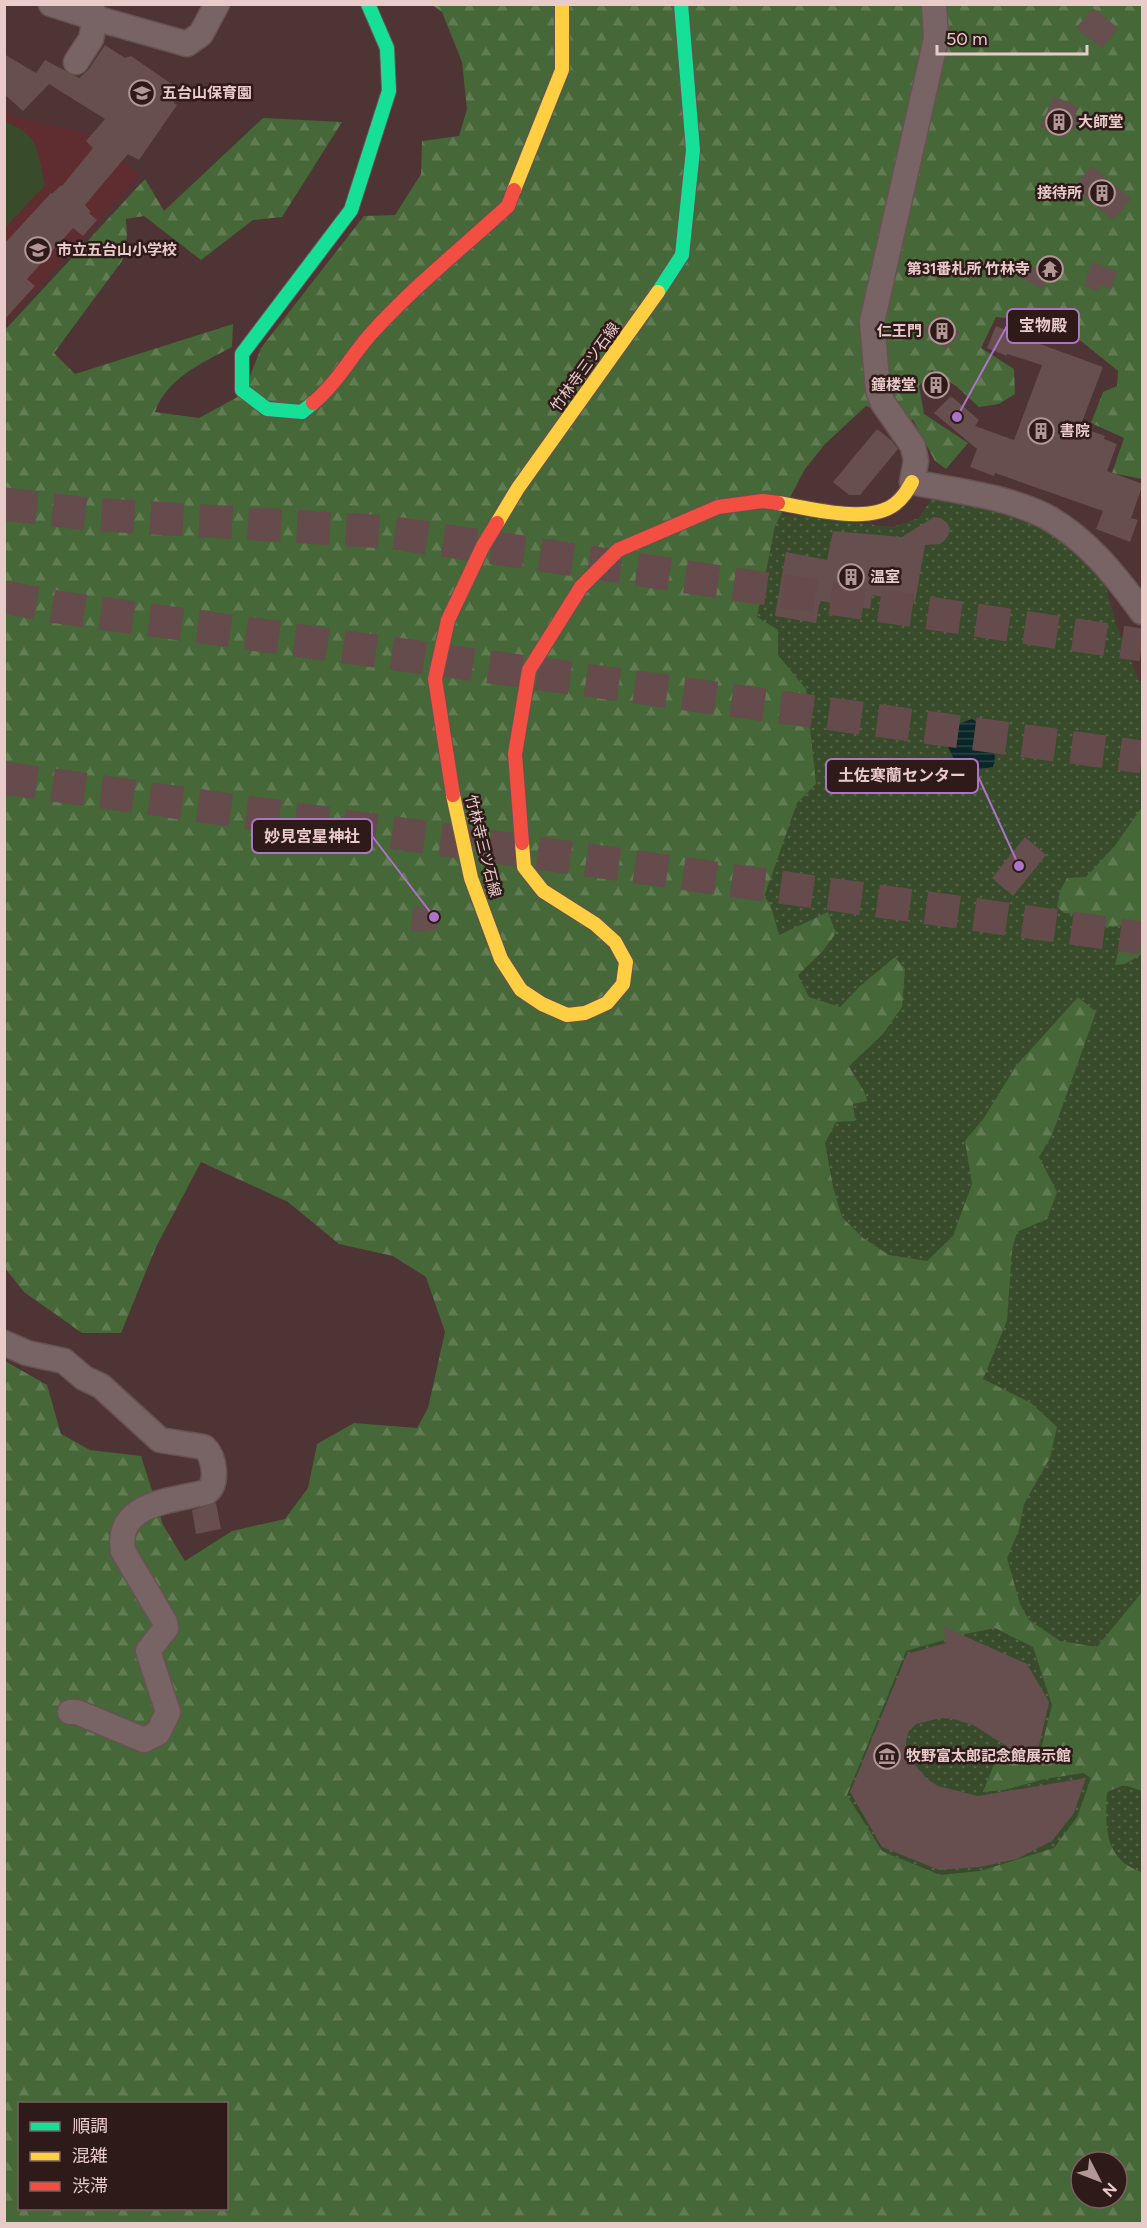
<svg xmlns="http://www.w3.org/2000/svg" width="1147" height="2228" font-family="Figtree,'Noto Sans JP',sans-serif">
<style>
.built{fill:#5f2c30}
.grass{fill:url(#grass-dots)}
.forest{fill:url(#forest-firs);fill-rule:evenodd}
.park{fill:#384c2b}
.water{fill:url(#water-rules)}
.building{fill:#674e4f}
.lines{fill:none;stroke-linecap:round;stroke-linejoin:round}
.secondary-tunnel{stroke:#654b4b;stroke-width:33;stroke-dasharray:33 16;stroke-linecap:butt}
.highway-tunnel{stroke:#654b4b;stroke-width:33;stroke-dasharray:33 16;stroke-linecap:butt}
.street-casing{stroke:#695253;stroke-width:27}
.fast-casing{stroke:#695253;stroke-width:16}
.slow-casing{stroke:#695253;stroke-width:16}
.jam-casing{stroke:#695253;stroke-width:16}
.street{stroke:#786465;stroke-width:24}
.fast{stroke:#16e098;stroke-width:14}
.slow{stroke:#ffcf43;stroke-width:14}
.jam{stroke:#f24e42;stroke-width:14}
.labels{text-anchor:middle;stroke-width:5;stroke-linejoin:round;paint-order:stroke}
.poi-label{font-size:15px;font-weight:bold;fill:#e9cbca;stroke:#2f1a1a;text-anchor:start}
.street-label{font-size:15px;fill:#e9cbca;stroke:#2f1a1a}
.leader{fill:none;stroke:#ac74c4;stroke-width:2}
.callout-dot{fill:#ac74c4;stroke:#2f1a1a;stroke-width:2}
.callout{fill:#2f1a1a;stroke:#ac74c4;stroke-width:2}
.callout-label{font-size:16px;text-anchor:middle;font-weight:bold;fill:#e9cbca}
</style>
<defs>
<pattern id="grass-dots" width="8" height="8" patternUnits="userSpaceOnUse" patternTransform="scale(1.5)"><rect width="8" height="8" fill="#384c2b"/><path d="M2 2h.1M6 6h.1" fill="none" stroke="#556448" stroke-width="1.8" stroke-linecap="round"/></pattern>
<pattern id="forest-firs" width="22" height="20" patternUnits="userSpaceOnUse" patternTransform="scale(1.5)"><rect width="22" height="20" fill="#466737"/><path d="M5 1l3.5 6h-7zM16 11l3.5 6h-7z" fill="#617b53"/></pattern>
<pattern id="water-rules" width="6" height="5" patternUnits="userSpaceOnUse" patternTransform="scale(1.5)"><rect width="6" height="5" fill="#092628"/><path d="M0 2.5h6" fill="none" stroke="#2d4446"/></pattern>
</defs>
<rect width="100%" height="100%" fill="#4e3435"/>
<!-- built -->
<path class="built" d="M5,111L22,119L96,135L140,176L5,324Z"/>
<!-- grass -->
<path class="grass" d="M932,498L979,506L1062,531L1103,577L1116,624L1139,681H1142V2100L845,1865L533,819L746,510L893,527L919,518Z"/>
<!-- forest -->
<path class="forest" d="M432,5H1142V479L1112,473L1124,438L1091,423L1103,392L1117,386L1118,371L1081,341L1045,322L996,317L981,348L1014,369L1015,394L999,404L979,407L956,386L932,370L919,386L924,414L968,443L946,469L935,461L913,420L891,417L886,412L866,406L825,444L805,469L775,526L757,617L778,630V655L806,689L816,784L797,803L764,897L770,903L779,935L828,912L836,933L822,952L798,975L809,997L840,1007L860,986L895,957L905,969L902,1007L882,1035L849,1066C854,1077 866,1090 867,1101L853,1104L855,1121L836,1122L825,1143L833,1187L842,1217L863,1238L889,1255L927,1261L953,1236L972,1184L965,1141L984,1118L1016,1066L1078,997L1096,1012L1052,1135L1039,1157L1057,1192L1047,1219L1017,1232L1012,1250L1007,1321L983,1379L1031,1403L1057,1427L1050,1458L1024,1504L1019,1530L1007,1558L1020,1604L1029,1620L1060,1641L1097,1647L1142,1592V1791L1124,1785L1107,1792C1105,1827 1104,1860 1142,1872V2223H5V1361L47,1385L61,1434L90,1450L141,1456L163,1525L185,1561L232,1531L285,1519L308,1488L317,1444L354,1423L417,1428L428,1408L445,1332L426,1277L393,1256L339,1244L288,1202L201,1162L156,1247L121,1333H82L24,1292L5,1268L4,331L145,179L164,211L263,118L342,122L282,217L253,220L201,260L144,216L126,219L127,236L122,261L54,353L75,374L233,324L232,347C202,363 167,378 155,412L199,418L243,394L261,348L364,216L395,215L421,174L422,141L459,136L467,109L462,62L442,12ZM995,1628L1033,1647L1052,1705L1037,1765L1002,1744L983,1792L1004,1790L1045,1779L1083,1773L1091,1778L1077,1817L1054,1848L980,1871L940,1875L882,1851L847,1795L906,1651L965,1634ZM20,2104H226V2208H20ZM1081,2162H1117V2198H1081Z
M1142,807V954L1125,964L1115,965L1118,953L1138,930L1132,923L1114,927L1098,926L1087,915L1064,913L1057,907L1060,891L1067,878L1086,877L1114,847Z"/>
<!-- park -->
<path class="park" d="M5,122C40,134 37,152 45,185L5,228Z"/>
<!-- water -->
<path class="water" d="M972,719C986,727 1000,751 993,767L970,771L963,777L944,739L961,723Z"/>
<!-- building -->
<path class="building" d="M1093,8L1118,28L1102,48L1076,28Z
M105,45L125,58L131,56L173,85L168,94L176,99L174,103L177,105L139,160L128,154L85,205L91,212L89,213L97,220L83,236L73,228L27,279L35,286L4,320V244L51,193L52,194L61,185L62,186L93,148L86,141L105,119L49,84L23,111L4,94V54L36,73L45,60L79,78L88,70Z
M1054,96L1078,107L1075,114L1079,116L1072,132L1068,131L1065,138L1040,127Z
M1092,166L1131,199L1113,220L1074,187Z
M1092,262L1117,272L1111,289L1100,285L1098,291L1084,286Z
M1024,263L1049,275L1042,289L1018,276Z
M939,314L960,333L946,349L924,330Z
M996,326L1020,336L1022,329L1042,335L1040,344L1103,367L1080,427L1105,436L1104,439L1117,444L1107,471L1143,484L1131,518L1138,520L1130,542L1096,529L1103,511L995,473L994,476L970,467L977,449L934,413L951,396L979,420L975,426L1014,440L1042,365L1007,354V356L987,348Z
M935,374L947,384L937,396L924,386Z
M877,429L892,441L898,449L860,495H849L833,482Z
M934,517L941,518L947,523L950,528L949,534L945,540L940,544L925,545L915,602L872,595L870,609L820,601L816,623L775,616L786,552L827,560L833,531L902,537Z
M1025,837L1046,855L1013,896L992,878Z
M429,906V911H437V929H427V932H411L413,907Z
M216,1503L221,1529L196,1534L192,1510Z
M944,1627L1027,1664L1049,1702L1035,1764L973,1725L953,1719L941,1718L916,1724L909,1731L906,1740V1751L911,1760L927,1779L938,1786L978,1796L1086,1778L1074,1813L1052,1841L1017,1859L980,1867L939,1870L882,1847L850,1792L907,1654L946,1643Z"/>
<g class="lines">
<!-- secondary-tunnel -->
<path class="secondary-tunnel" d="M4,504L88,514L388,532L1142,645
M4,597L57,607L1142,757"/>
<!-- highway-tunnel -->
<path class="highway-tunnel" d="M4,778L1142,938"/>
<!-- street casing -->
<g class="street-casing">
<path id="street" d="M51,4L95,18L91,39L76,62
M90,4L95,18L187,44L201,34L217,4
M934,4L936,39L872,322L878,390L883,403L913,446L916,461L912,482C956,491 1005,496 1045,516C1086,538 1116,576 1142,612
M4,1343L27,1353L64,1361L84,1378L101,1386L160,1440L204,1447C215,1457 218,1483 207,1492C173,1501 115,1502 123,1551L165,1622L166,1628L148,1651L168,1712L158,1733L144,1740L77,1712H70"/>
</g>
<!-- fast casing -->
<g class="fast-casing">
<path id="fast" d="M658,292L682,255L693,150L681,4
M313,403L302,412L267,409L242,390V354L351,210L389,91L387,48L368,4"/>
</g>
<!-- slow casing -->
<g class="slow-casing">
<path id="slow" d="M514,190L562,70V4
M778,503C809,508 868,525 895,504C903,498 907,491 912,482
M497,523L518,488L658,292
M453,795L471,878L501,959L521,990L542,1004L567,1015L585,1013L607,1003L623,984L626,962L615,942L595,924L543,891L524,867L522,843"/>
</g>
<!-- jam casing -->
<g class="jam-casing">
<path id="jam" d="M313,403C336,384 350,358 369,336C411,289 462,248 508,206L514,190
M453,795L435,679L448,620L483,546L497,523
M522,843L515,754L529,670L581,587L618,550L718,507L763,501L778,503"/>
</g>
<!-- street -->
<use href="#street" class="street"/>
<!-- fast -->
<use href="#fast" class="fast"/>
<!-- slow -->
<use href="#slow" class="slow"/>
<!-- jam -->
<use href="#jam" class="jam"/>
</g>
<!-- icons -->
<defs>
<g id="school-ring" transform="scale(1.35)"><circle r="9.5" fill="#2f1a1a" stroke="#b39696" stroke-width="1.5"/><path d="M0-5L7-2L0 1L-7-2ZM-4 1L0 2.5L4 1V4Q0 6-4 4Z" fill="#b39696"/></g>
<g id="building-ring" transform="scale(1.35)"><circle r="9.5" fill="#2f1a1a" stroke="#b39696" stroke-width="1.5"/><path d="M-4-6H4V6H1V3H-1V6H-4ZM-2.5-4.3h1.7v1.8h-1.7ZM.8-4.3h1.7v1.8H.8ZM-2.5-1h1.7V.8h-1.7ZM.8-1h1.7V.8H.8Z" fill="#b39696"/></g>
<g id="temple-ring" transform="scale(1.35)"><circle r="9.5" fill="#2f1a1a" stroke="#b39696" stroke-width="1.5"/><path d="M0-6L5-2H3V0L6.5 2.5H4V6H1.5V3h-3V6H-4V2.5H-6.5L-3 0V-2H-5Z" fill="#b39696"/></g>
<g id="museum-ring" transform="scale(1.35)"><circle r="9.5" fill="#2f1a1a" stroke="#b39696" stroke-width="1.5"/><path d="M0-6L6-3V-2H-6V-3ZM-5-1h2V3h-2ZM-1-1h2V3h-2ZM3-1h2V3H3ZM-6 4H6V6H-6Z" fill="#b39696"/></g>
</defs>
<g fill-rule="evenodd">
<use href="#school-ring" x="142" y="93"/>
<use href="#building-ring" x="1059" y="122"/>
<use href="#building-ring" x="1102" y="193"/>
<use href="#school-ring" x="38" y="250"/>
<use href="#temple-ring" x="1050" y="269"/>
<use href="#building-ring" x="942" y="331"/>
<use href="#building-ring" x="936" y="385"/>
<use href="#building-ring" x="1041" y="431"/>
<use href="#building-ring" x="851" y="577"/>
<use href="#museum-ring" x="887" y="1756"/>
</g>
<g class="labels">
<!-- poi labels -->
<g class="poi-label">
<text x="162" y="98">五台山保育園</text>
<text x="1078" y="127">大師堂</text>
<text x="1082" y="198" text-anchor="end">接待所</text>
<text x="57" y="255">市立五台山小学校</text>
<text x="1030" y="274" text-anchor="end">第31番札所 竹林寺</text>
<text x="922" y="336" text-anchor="end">仁王門</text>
<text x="916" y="390" text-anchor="end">鐘楼堂</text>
<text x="1060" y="436">書院</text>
<text x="870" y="582">温室</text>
<text x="906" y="1761">牧野富太郎記念館展示館</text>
</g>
<!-- street labels -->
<g class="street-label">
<text transform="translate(585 367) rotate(-54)" y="5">竹林寺三ツ石線</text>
<text transform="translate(483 846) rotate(76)" y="5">竹林寺三ツ石線</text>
</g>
</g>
<!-- callouts -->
<path class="leader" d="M957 417L1007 326M1019 866L978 776M434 917L372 836"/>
<g class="callout-dot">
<circle cx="957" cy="417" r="6"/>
<circle cx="1019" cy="866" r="6"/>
<circle cx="434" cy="917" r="6"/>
</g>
<g class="callout">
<rect x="1007" y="309" width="72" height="34" rx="6"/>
<rect x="826" y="759" width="152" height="34" rx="6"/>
<rect x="252" y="819" width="120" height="34" rx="6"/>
</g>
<g class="callout-label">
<text x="1043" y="331">宝物殿</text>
<text x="902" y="781">土佐寒蘭センター</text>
<text x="312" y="842">妙見宮星神社</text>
</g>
<!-- border -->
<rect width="1147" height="2228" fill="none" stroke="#e9cbca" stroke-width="12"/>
<!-- legend -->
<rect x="18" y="2102" width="210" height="108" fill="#2f1a1a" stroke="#796160" stroke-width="1.5"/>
<rect x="30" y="2122" width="30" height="9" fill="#16e098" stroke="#796160" stroke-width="1.5"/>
<text x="72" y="2132" font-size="18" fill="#e9cbca">順調</text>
<rect x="30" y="2152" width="30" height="9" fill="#ffcf43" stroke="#796160" stroke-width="1.5"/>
<text x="72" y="2162" font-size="18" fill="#e9cbca">混雑</text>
<rect x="30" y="2182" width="30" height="9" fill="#f24e42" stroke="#796160" stroke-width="1.5"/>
<text x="72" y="2192" font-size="18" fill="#e9cbca">渋滞</text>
<!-- north arrow -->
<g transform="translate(1099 2180) rotate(132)"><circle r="28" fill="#2f1a1a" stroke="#796160" stroke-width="1.5"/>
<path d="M0-4.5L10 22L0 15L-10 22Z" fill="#b39696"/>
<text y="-9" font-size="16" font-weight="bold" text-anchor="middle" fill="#e9cbca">N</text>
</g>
<!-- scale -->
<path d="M937 45v9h150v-9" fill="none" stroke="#e9cbca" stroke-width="3"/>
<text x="946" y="45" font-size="18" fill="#e9cbca" stroke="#2f1a1a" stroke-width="4.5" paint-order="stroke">50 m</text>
</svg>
